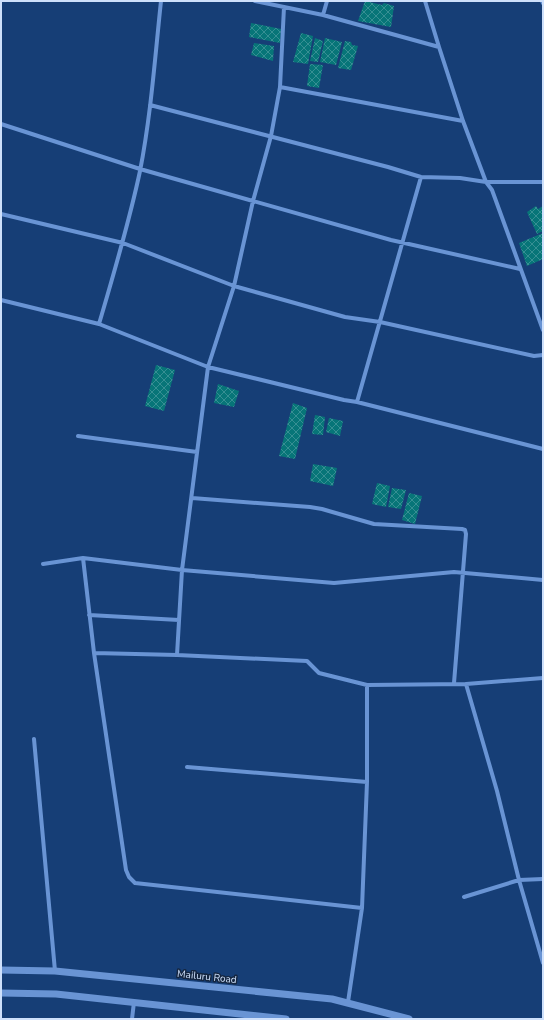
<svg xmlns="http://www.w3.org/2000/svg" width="544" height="1020" font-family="'Nunito Sans',sans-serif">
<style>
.building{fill:url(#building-cross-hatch)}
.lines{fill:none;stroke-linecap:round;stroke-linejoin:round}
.minor{stroke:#6994d4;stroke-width:4}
.tertiary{stroke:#6994d4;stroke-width:7}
.labels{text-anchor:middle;stroke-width:3;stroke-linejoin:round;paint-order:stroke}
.street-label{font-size:10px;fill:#cee0fb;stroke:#152640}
</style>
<defs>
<pattern id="building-cross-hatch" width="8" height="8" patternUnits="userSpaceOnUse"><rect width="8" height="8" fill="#077578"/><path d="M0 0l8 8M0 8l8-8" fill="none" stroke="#368f93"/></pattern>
</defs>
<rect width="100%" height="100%" fill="#163e76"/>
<!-- building -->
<path class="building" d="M365,1L382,5L384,3L394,6L391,27L358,21Z
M251,23L281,29L280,43L249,37Z
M301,33L313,36L308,64L293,62Z
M315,38L323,41L318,62L310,61Z
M325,38L342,42L336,65L320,62Z
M345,41L351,42L352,45L358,46L351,70L338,68Z
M254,43L274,46L273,61L251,55Z
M310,64L323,65L319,88L307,86Z
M536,206L538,209L543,206V231L537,234L527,212Z
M543,233V259L527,266L519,243Z
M156,365L175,370L164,411L145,406Z
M218,384L239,391L234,407L214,403Z
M293,403L307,408L295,459L279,456Z
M315,415L325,417L323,435L312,434Z
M329,418L343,421L340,436L326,432Z
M313,464L337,468L333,486L310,481Z
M377,483L390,486L386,507L372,504Z
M392,488L406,490L401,509L388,507Z
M409,493L422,496L415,524L402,520Z"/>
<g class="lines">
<!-- minor -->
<path class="minor" d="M255,1L323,15L439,47L463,121L486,182L492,190L543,330
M425,1L439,47
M542,1L543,3
M323,15L327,1
M280,87L463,121
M150,105L388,167L421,177L460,178L486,182H543
M1,124L140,169L391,240L520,269
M1,214L123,243L234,286L345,317L380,322L534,356L543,355
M1,300L99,324L208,367L344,400L357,402L543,449
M99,324C114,273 129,223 140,171C151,115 155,57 161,1
M357,402L421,177
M78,436L197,452
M192,498L310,507L322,509L374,524L462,529L465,530L466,534L454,683
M83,558L94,653L126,870L129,877L135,883L362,908
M43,564L83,558L182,570L334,583L454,572L543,580
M89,615L179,620
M94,653L177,655L307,661L319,673L367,685L466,684L543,678
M177,655L182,570L208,367L234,286L253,201L271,136L280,87L284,7
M466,684L497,791L519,880L543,963
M34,739L55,971
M187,767L367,782
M464,897L519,880L543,879
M348,1002L362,908L367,782V685
M132,1019L134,1002"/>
<!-- tertiary -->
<path class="tertiary" d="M1,970L55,971L332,999L409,1019
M1,993L56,994L286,1019"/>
</g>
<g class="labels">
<!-- street labels -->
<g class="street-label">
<text transform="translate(207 976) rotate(6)" y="4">Mailuru Road</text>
</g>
</g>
<!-- border -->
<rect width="544" height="1020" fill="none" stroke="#cee0fb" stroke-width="4"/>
</svg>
